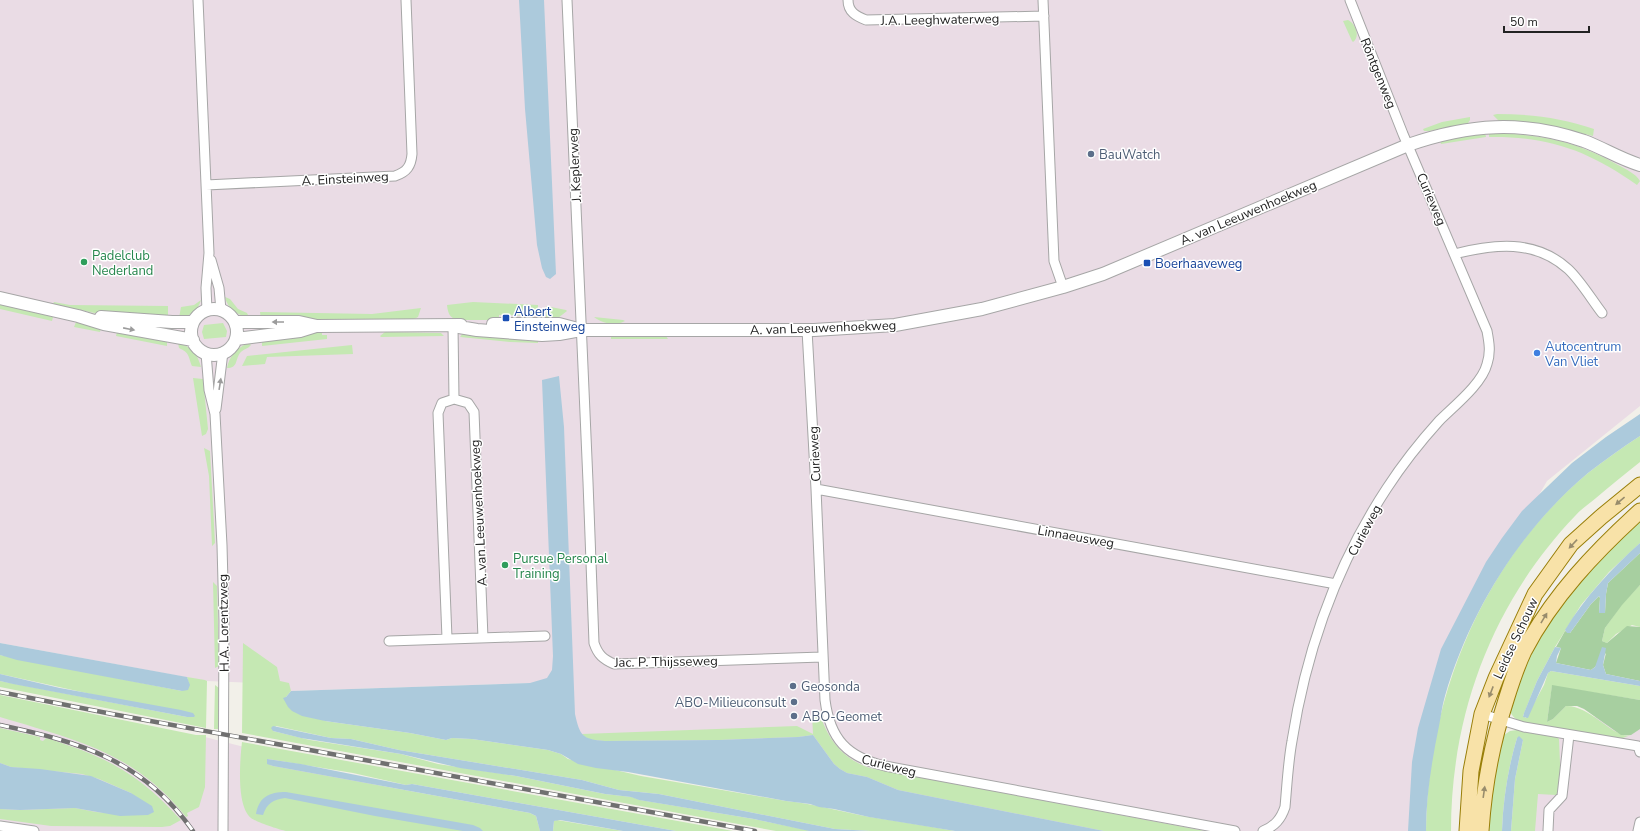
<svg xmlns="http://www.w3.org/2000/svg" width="1640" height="831" font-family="'Nunito Sans',sans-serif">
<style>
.industrial{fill:#eadce5}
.grass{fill:#c5e8b3}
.forest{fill:#a7cfa0}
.water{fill:#accadc}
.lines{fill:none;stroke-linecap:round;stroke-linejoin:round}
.minor-casing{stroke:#a6a6a6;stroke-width:11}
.tertiary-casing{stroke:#a6a6a6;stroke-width:14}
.primary-casing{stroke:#987e08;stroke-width:17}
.minor{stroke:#fff;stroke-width:9}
.tertiary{stroke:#fff;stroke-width:12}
.primary{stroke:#f8e2a8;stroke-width:15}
.rail-casing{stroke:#707070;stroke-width:4.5}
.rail{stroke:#fff;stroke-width:3;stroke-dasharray:9;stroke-linecap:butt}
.oneway{fill:#9c9c9c}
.oneway2{fill:#988c6c}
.service-dot{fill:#5c6f8a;stroke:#fff;stroke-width:1.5}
.leisure-dot{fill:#2e9e5b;stroke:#fff;stroke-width:1.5}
.transit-dot{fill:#1a4fb4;stroke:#fff;stroke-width:1.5}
.shop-dot{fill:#3f7fe0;stroke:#fff;stroke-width:1.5}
.labels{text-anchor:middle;stroke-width:3;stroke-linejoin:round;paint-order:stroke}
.street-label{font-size:13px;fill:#222;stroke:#fff}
.service-label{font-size:13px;fill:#4e5e75;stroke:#fff;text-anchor:start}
.leisure-label{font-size:13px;fill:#27864d;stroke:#fff;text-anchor:start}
.transit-label{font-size:13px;fill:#164399;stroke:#fff;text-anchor:start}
.shop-label{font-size:13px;fill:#366cbe;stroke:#fff;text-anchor:start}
</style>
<rect width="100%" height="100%" fill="#f2f0e9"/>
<!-- industrial -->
<path class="industrial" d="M0,0H1640V406L1547,481L1446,657L1416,831H1081L573,747L530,683L291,691L259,683L207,681L0,643Z
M1640,700V831H1533L1543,736Z
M0,712L205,737L248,748L260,756L539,825L540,831H0Z"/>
<!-- grass -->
<path class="grass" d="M1348,20C1355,23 1361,36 1353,42L1352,41L1343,21Z
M1497,114C1531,114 1562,118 1594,129L1593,136L1547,125L1499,121L1493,115Z
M1470,117V120L1468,123L1464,124L1429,131H1424L1423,129L1442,122Z
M1485,133L1486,137L1441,144L1440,141Z
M1489,133C1538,134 1575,140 1618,165C1626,169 1636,174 1640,181L1637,185C1589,151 1549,136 1489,137Z
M225,297L230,299L238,309L247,313L249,317C238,316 227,308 225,297Z
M201,300C198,311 190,316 179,318L181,307L194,305Z
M54,302L70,305L168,306V319L99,314L53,304Z
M473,302L538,305V316L499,315V320H458C450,318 448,314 447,305Z
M0,304L53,317L52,321L0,309Z
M546,306L566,310L567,311L558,318L546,320Z
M421,308L418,317L412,320L261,319L260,312L372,314Z
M594,317L623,320L625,321C615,327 602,323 594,317Z
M76,322L99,327L101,328L100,332L74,327Z
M223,323L227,331L226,337L204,339L202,332L204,325Z
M117,332L167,340V346L116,336Z
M322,332V335H327V339L262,346V340Z
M385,332L441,333L444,336L381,337L380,336Z
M463,333L538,338V343L510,342L460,337Z
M665,335L668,339H611V336Z
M178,343C191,346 198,355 201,367L192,366C188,356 190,353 179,348Z
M246,344H250L251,345C248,349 243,349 240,353C235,360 238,368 227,368C229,357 236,349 246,344Z
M352,345L353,354L267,357L265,364L242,366L247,356Z
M193,378L203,379L208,429L206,434L202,436Z
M1640,436V462C1625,474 1610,486 1596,498C1589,504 1581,509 1575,516C1493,602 1451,713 1451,831H1426C1427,697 1484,559 1588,473C1605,460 1623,447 1640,436Z
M204,448L210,451L215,543L212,546L209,476Z
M1640,521V543L1609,572L1581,605L1555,647L1537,681L1523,716L1526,718L1544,685L1548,673L1551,671L1640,686V700L1552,686L1547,722L1553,719L1566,706C1590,705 1615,740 1631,735L1620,739L1526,724C1518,721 1510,717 1510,708C1510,698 1517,685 1521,676C1540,634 1565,593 1598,560C1611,546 1626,534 1640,521Z
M213,582L217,586L219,666L215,668Z
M1640,585V627L1632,625L1616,634L1607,643L1602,641L1605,628L1622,604Z
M243,643L277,667L280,681L289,683L291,691L286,697L325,721L410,733L446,740L452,738L472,739L548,750L561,754L568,759L641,776L786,801C815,804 842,812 870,817C898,821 927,826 955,831H871L835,829L659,794L619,790L582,780L399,750L351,739L331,738L276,726L273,731L310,740L401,754L438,764L516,776L605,794L632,797L640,800L754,819L812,831H776L242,733Z
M0,655L182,691L189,684L187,677L205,680L207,681L206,728L0,687V681L187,717H195L0,674Z
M215,685L219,688L218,729H214Z
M0,695L196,735H206L205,787L199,807L187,813L188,816L186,817C134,752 76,740 0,717Z
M812,714L819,715L821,717C829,742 845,760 870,768L1205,831H1104L898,790L867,777L847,773L840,769L834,764L813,735L798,737L719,740L605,741C597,740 587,741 582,734L797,726L813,734Z
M0,728L40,737V740L43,741L46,738C107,757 138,773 181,820L170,826L162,827L51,826L0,819V809L20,810L75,808L96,812L126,815H148L131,793L99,779L82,774L11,767L0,763Z
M1517,730L1556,736L1559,739L1561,787L1559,793L1556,795L1538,794L1535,831H1511L1515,779L1523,740L1517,738C1508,768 1503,800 1502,831H1484L1501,737L1510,731Z
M242,742L733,831H676L412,784L406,785L353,773L268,759L270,765L273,766L530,813L536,816L540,831H286C280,830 256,822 251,818C236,806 240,759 242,742Z
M557,820L623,831H553L554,821Z"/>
<!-- forest -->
<path class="forest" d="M1640,553V585L1622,605L1605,628L1602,641L1607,643L1627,626L1640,627V681L1606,674L1603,665L1606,653L1595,667L1591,670L1556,663L1561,648L1556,647L1565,631L1570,633L1591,604L1599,596L1600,598L1599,613H1605L1606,594L1608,583Z
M1552,685L1640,700V729L1631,735H1621L1584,709L1577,706H1566L1553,719L1547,722Z"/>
<!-- water -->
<path class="water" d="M519,0H544L556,274L550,279L546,277L542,268L537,245L525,109Z
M559,376L564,427L575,714C580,736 582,739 605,741L719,740L798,737L813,735L834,764L840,769L847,773L867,777L898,790L1104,831H955L869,817L834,809L819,807L810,804L786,801L628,772L596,768L578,764L561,754L548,750L472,739L452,738L446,740L410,733L325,721L302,716L292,711L288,707L283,698L286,697L291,691L530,683L547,678L552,670L553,656L542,380Z
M1640,414V436C1623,447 1605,460 1588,473C1520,530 1470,611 1445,696C1442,706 1441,716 1439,726C1432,760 1426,796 1426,831H1408L1412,762L1418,728L1441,649L1486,562L1502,538L1522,511L1572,463L1606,437Z
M1640,543V553L1608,583L1606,594L1605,613H1599L1600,598L1599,596L1591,604L1570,633H1567L1565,630C1585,597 1611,569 1640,543Z
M0,643L187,677L190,685L188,690L182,691L17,660L0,655Z
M1555,647L1561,648L1557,656L1556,663L1591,670L1595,667L1602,647L1606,648L1603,665L1606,674L1640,681V686L1551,671L1548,673L1528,718L1523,717L1524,713L1537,681Z
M0,674L60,688L181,710L193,713L195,716L194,717H187L13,684L0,681Z
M273,726L331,738L351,739L399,750L582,780L619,790L659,794L835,829L871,831H809L754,819L639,800L631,797L605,794L516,776L460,768L401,754L301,738L273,731L271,728Z
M1519,736L1523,740L1515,779L1511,831H1502C1503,800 1508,768 1517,738Z
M267,759L301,764L406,785L412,784L676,831H623L560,820L554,821L553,831H540L536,816L530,813L273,766L267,764Z
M0,763L11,767L40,769L91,776L131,793L152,806L154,812L148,815L120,816L75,808L20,810L0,809Z
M286,792L473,825L480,828L483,831H463L375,816L285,798C273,800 267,803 263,815L256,814C259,797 269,792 286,792Z"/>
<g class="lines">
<!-- minor casing -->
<g class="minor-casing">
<path id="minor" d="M198,0L209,253L206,288L207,310
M567,0L588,482L594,643C598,655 603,659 614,664L822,657
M848,0C848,12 856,16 866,20L1044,16
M1043,0L1054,261L1063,287
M206,185L395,176C407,172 411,166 412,154L406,0
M1454,254C1494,244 1535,239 1568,269C1580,280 1592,300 1602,313
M211,260L219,288L221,310
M807,330L816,489L825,700C830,739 847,757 885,766L1235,831
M206,353L209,390L215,414L222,545L224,621L223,831
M454,399L468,403L474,412L483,638
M216,409L223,352
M816,489L1336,584
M447,638L438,413L442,403L454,399L453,326
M389,641L545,636
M1482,714L1524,727L1638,746L1640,752
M0,826L34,831
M1263,831C1275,826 1281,819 1285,807C1287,785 1288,763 1292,741C1306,651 1337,564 1387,488C1402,465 1420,442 1439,421C1454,406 1482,384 1487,364C1491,352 1489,342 1487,331L1403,134L1350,0
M1548,831L1549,810L1562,796L1569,735
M1638,831L1640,822"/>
</g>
<!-- tertiary casing -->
<g class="tertiary-casing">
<path id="tertiary" d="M0,298L78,316L104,324L193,340
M191 332a23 23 0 1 1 46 0a23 23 0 1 1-46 0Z
M101,317L172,322H193
M235,322H299L317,326L461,325
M493,324H559L578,329
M453,326L477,330L542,335L559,334L581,330H814L895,325L982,309L1063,287L1103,274L1408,145C1469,124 1522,120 1584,141C1603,148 1620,159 1640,165
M236,339L300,331L316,326"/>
</g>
<!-- primary casing -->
<g class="primary-casing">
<path id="primary" d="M1467,831L1471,771L1482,714L1496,678L1535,594L1571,544L1601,517L1640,485
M1481,831C1484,786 1492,743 1506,700C1511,684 1517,666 1524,651C1552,597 1595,552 1640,511"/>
</g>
<!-- minor -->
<use href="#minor" class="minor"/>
<!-- tertiary -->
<use href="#tertiary" class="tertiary"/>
<!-- primary -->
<use href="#primary" class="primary"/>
<!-- rail casing -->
<g class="rail-casing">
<path id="rail" d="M0,692L112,714L755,831
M0,725C80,742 143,760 193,831"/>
</g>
<!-- rail -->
<use href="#rail" class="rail"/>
</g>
<!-- one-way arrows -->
<defs><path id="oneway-solid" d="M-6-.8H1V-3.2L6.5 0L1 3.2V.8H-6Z"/></defs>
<g class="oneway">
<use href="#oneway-solid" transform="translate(278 322) rotate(180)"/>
<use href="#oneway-solid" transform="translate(129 329) rotate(11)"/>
<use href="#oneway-solid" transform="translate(220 384) rotate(-81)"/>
</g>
<g class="oneway2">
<use href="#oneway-solid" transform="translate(1620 501) rotate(140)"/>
<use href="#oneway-solid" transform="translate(1573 544) rotate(133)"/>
<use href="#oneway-solid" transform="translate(1544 618) rotate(-59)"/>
<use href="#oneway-solid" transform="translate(1491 692) rotate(111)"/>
<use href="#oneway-solid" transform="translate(1484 792) rotate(-82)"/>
</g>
<!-- markers -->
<g class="service-dot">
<circle cx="1091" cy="154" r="4"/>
<circle cx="793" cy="686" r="4"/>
<circle cx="794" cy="702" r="4"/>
<circle cx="794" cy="716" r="4"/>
</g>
<g class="leisure-dot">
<circle cx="84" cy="262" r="4"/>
<circle cx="505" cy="565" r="4"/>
</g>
<g class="transit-dot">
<rect x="1143" y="259" width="8" height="8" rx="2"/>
<rect x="502" y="314" width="8" height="8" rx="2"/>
</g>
<circle class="shop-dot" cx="1537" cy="353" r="4"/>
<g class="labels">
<!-- street labels -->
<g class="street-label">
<text transform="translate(940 19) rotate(-1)" y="5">J.A. Leeghwaterweg</text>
<text transform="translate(1379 73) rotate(68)" y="5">Röntgenweg</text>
<text transform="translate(574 165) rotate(-93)" y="5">J. Keplerweg</text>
<text transform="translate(345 178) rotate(-3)" y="5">A. Einsteinweg</text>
<text transform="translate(1432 199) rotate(67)" y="5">Curieweg</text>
<text transform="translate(1248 212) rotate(-23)" y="5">A. van Leeuwenhoekweg</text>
<text transform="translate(823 327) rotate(-2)" y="5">A. van Leeuwenhoekweg</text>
<text transform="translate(814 454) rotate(-93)" y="5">Curieweg</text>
<text transform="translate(478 513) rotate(-93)" y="5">A. van Leeuwenhoekweg</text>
<text transform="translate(1364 530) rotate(-62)" y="5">Curieweg</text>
<text transform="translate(1076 536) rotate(10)" y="5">Linnaeusweg</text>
<text transform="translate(223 623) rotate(-91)" y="5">H.A. Lorentzweg</text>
<text transform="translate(1515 638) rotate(-65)" y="5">Leidse Schouw</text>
<text transform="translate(666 661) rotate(-1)" y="5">Jac. P. Thijsseweg</text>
<text transform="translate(889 765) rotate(14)" y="5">Curieweg</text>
</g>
<!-- service labels -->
<g class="service-label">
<text x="1099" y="159">BauWatch</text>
<text x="801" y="691">Geosonda</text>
<text x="786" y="707" text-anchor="end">ABO-Milieuconsult</text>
<text x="802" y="721">ABO-Geomet</text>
</g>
<!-- leisure labels -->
<g class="leisure-label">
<text x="92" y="260">Padelclub<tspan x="92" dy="15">Nederland</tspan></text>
<text x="513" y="563">Pursue Personal<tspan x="513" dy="15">Training</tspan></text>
</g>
<!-- transit labels -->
<g class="transit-label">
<text x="1155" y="268">Boerhaaveweg</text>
<text x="514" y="316">Albert<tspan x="514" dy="15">Einsteinweg</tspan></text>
</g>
<!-- shop labels -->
<g class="shop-label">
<text x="1545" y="351">Autocentrum<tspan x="1545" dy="15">Van Vliet</tspan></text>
</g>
</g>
<!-- scale -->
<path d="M1504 26v6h85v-6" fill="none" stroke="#222222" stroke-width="2"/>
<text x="1510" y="26" font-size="12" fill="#222222" stroke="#ffffff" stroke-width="3" paint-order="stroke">50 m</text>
</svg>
